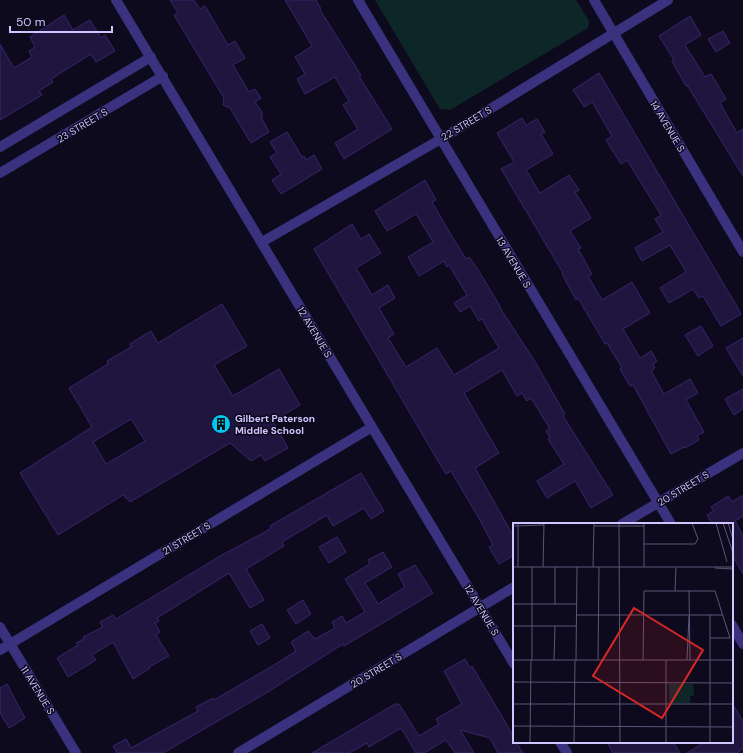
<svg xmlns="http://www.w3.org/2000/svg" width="743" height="753" font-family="'DM Sans',sans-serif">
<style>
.green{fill:#0d2627}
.building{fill:#20153f;stroke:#38256c;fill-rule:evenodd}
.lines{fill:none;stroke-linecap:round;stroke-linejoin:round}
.minor{stroke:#3a317f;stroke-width:10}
.labels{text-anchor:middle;stroke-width:3;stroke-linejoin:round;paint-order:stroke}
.street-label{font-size:10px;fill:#d0c5ff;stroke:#0e0a1d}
.poi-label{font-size:10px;font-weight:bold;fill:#d0c5ff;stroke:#0e0a1d;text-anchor:start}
.inset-road{fill:none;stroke:#5c5577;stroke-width:1}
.view{fill:#d62828;fill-opacity:0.15;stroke:#d62828;stroke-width:2}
.inset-edge{fill:none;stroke:#d0c5ff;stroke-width:2}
</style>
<rect width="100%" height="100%" fill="#0e0a1d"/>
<!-- green -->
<path class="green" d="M375,0H576L589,21L588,28L450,110L440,109Z"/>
<!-- building -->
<path class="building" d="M170,0H194L200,9L205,6L228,45L235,41L245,58L233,65L249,92L255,89L261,98L255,102L262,112V119L269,132L251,143L230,108L223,105L224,98L174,15L178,13Z
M285,0H316L321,9L320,10L361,75L359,76L392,129L344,159L335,143L358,129L343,105L349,101L335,77L305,94L297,79L305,74L295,57L312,46Z
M64,15L73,30L90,20L101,38L105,35L115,51L96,62L91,54L51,79L53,82L39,91L42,95L0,120V44L14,68L32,57L29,51L35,47L30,37Z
M690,16L701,35L685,45L705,77L711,74L726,99L720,103L737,133L743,129V176L687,85L686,86L678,72L672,61L674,60L659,36Z
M723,31L730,43L716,52L708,39Z
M599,73L736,305L741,314L721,326L703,296L699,298L693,289L669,303L660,288L686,272L670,245L642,261L635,248L663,232L655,219L661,215L627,160L621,164L606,140L612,136L592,102L584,107L573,90Z
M522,118L526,125L537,119L545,132L541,134L553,154L526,170L540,193L569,175L579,190L575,192L591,218L570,231L581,248L578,249L592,274L588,276L602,300L632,282L650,313L623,329L640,358L651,351L657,361L653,364L655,368L651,371L664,394L690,379L698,393L686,400L704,432L697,436L699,440L685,448L684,447L671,454L633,385L630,386L620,369L622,368L607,343L605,344L578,298L576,300L562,274L563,273L501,169L514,162L497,133Z
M287,132L302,157L304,156L306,160L314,155L322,169L281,194L272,180L281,174L270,157L277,153L270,142Z
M425,180L436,200L432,202L450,233L466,259L469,257L477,268L501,308H500L534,360L565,414L563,416L613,495L591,508L575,481L547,498L537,481L564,464L548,439L550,438L546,431L550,429L531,398L527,401L522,393L517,396L502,370L464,393L499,453L475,468L514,537V555L499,564L489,547L493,545L481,522L451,471L446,474L435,456L314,249L352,224L361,239L369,234L381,253L356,268L372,295L388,285L395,298L379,308L394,334L388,338L406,367L437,348L454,375L499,348L482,319L479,321L470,306L460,312L454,303L467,295L449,265L447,267L444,261L419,276L408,257L433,242L416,214L387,231L375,211Z
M222,304L247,346L214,365L233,396L279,369L300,405L273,421L288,448L265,461L261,455L251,461L230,443L130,502L123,495L58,535L20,473L92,427L69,388L108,364L107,361L131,347L130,344L151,331L158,343ZM131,419L145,441L106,464L93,442Z
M701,326L713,346L698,356L685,335Z
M743,338V376L726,348Z
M743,389V409L734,415L725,399Z
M361,473L384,511L371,519L364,508L333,526L327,515L282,542L284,546L246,569L264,600L250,608L229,573L157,618L159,621L155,623L160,632L156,635L169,656L149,667L150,668L133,679L113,642L92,655L96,660L68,677L57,658L78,645L76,643L84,639L83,637L103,627L100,622L113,615L116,619L222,555L265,532L271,528L270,526Z
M743,495V516L735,521L743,536V574L732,555V523L712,524L707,515L714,511L711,507L728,496L732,502Z
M337,537L346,552L329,563L319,547Z
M383,552L392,567L365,583L378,604L405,587L398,574L415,565L433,593L344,646L343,644L271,690L163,753H117L113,746L126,739L131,748L198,711L196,707L213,698L214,700L274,665L296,651L291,642L308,631L315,639L335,628L332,622L342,616L346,623L365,612L345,579L370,564L368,560Z
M303,600L311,614L296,624L287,610Z
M262,624L270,638L258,645L250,631Z
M465,659L470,668L472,666L503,718L514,738V742H516L523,753H498L490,738L460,730L474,753H455L446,740L424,753H416L401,728L369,747L367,743L349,753H312L395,704H399L419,736L439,724L436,719L462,704L444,671Z
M7,684L25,718L9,728L0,713V688Z
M732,703L743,721V749L737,753H687L705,742H732Z
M607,742H673L680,753H613Z"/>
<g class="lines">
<!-- minor -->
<path class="minor" d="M116,0L514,664
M358,0L671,524
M594,0L743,252
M0,147L151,57
M0,173L163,76
M262,242L441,139L668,0
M622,524L743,453
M732,625L743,644
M0,627L76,753
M0,650L372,427
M560,742L567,753
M238,753L514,587"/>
</g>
<!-- icons -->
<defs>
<g id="building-disc" transform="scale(1)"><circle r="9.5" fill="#00c7f0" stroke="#0e0a1d"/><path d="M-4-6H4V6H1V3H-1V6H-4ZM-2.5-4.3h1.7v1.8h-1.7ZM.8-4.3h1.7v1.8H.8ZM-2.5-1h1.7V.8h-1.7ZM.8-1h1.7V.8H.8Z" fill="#111"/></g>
</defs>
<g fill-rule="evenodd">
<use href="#building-disc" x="221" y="424"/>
</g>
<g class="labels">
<!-- street labels -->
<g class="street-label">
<text transform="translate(466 123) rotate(-31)" y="4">22 STREET S</text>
<text transform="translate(82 125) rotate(-31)" y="4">23 STREET S</text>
<text transform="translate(668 126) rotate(59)" y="4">14 AVENUE S</text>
<text transform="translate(514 262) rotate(59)" y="4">13 AVENUE S</text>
<text transform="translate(315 332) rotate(59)" y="4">12 AVENUE S</text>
<text transform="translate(683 488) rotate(-31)" y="4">20 STREET S</text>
<text transform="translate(186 538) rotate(-31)" y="4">21 STREET S</text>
<text transform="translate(482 610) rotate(59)" y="4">12 AVENUE S</text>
<text transform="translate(376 670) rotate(-31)" y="4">20 STREET S</text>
<text transform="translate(38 690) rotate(58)" y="4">11 AVENUE S</text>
</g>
<!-- poi labels -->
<g class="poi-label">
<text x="235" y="422">Gilbert Paterson<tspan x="235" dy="12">Middle School</tspan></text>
</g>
</g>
<!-- overview -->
<g transform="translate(513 523)">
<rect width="220" height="220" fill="#0e0a1d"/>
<path d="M156,161H180L181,173H177V180H156Z" fill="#0d2627"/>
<path class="inset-road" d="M106,0L107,220M203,0L214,39M210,0L220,30M215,0L220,16M0,3L31,2M81,3H131M131,21H182L185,16L179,0M0,44H220M5,44V0M19,44V137M30,44L31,0M42,44V81M80,44L81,0M131,44V0M202,45L220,46M162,68L163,45M176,68L177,137M0,81H63M63,92H209M0,103H63M0,137H220M41,137L42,103M63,137L64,44M85,137L86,44M130,137L131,68H202L217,115H197M174,137L176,93M0,159L220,160M0,181H220M0,203L220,204M17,220L18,137M61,220L62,137M153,220V137M197,220V92"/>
<path class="view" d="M121,85L190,127L149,195L80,153Z"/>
<rect width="220" height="220" class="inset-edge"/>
</g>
<!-- scale -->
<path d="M10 26v6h102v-6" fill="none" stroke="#d0c5ff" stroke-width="2"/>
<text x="16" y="26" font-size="12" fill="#d0c5ff" stroke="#0e0a1d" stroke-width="3" paint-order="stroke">50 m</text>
</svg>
